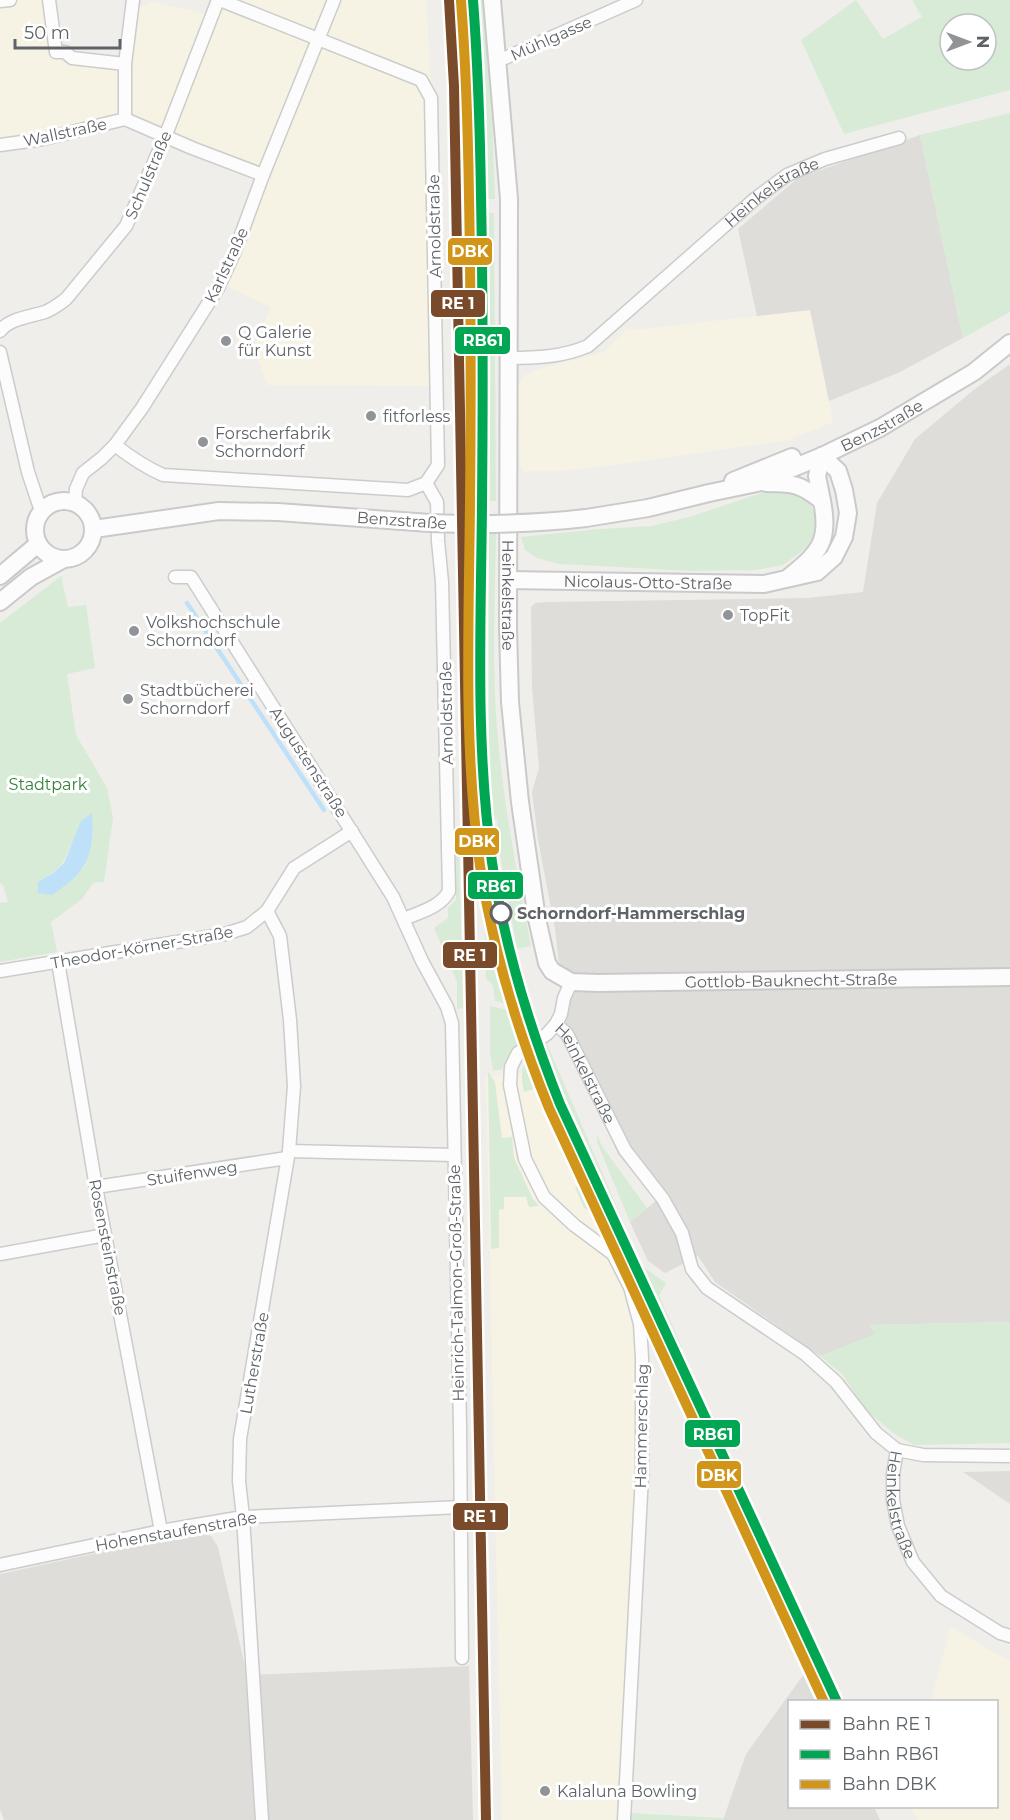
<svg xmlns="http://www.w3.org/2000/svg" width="1010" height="1820" font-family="Montserrat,sans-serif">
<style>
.commercial{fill:#f7f3e4}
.industrial{fill:#dfddda}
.green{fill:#d8ebd6;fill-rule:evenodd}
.water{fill:#bfe0f9}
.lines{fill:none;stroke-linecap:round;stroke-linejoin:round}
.stream{stroke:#bfe0f9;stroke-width:4.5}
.street-casing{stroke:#cbcccc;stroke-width:15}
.secondary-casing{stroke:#cacacb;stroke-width:20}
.street{stroke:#fdfcfc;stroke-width:12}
.secondary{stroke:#fdfcfc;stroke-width:16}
.secondary-bridge-casing{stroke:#cacacb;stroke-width:20;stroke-linecap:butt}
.secondary-bridge{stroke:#fdfcfc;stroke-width:16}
.rail-1-casing{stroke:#fff;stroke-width:15}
.rail-2-casing{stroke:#fff;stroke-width:15}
.rail-3-casing{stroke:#fff;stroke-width:15}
.rail-1{stroke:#7a4b2a;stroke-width:10}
.rail-2{stroke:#00a651;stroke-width:10}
.rail-3{stroke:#d1951a;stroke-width:10}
.poi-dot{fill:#919496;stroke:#fff;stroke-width:2}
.stop-dot{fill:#fff;stroke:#5f6368;stroke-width:3}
.labels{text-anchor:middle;stroke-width:6;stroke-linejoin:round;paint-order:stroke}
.street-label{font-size:16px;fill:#5f6368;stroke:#fff}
.poi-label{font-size:16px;fill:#5f6368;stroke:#fff;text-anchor:start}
.park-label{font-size:16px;fill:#348238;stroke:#fff}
.stop-label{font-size:16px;font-weight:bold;fill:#5f6368;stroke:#fff;text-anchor:start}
.line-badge{stroke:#fff;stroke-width:2}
.badge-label{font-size:16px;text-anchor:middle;font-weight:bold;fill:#fff}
</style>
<rect width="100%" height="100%" fill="#efeeea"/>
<!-- commercial -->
<path class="commercial" d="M0,0H45L51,47L123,64L130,11L152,2L208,14L213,0H426L438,207L443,386L267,385L254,348L271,307L226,286L267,175L123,121L0,143Z
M810,310L833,422L788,440L614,465L561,471H524L520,466L518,388L522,378L527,374L539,369L604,352L627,329L634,330Z
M540,1070L634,1280L640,1465L621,1820H502L486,1077Z
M951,1626L990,1651L1010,1660V1820H918L910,1807L996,1806V1702L931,1701Z"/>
<!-- industrial -->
<path class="industrial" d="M920,135L963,338L898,373L829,401L810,310L757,316L738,229L798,178Z
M1010,364V1322L870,1325L876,1334L820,1356L715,1282L698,1256L665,1273L648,1261L630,1222L656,1201L618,1154L569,1050L555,929L538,840L532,792L539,768L532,688L531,607L535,603L547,602L807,598L863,592L877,503L915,439L976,388Z
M1010,1471V1504L963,1472Z
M199,1531L211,1536L218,1547L247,1675L469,1666L473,1820H4L0,1809V1574Z
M807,1670L823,1701L790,1702V1806L874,1807L880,1820H723L746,1754Z"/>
<!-- green -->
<path class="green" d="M478,0H482L490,67L495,199H487L484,86Z
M856,0L883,39L922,17L912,0H1010V90L844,134L801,40ZM950,24H986V60H950Z
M1010,113V312L963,338L920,135Z
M487,213H494L496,501H487Z
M786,489L801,494L810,503L815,514L816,530L809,546L783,565L756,570L692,571L559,564L537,558L525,550L521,537L600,529L651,526L689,517L765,492Z
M489,532H496C495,587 493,642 495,697C499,780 515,864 531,946L517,949L501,859L497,819H492L489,782Z
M61,576L68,607L86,605L95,668L67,674L76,735L107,788L113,818L104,882L93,883L82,899L51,922L57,952L0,962V903L8,902L3,885L0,883V623ZM93,833L90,852L83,868L38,882C57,871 63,866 70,846Z
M459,851L463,1008L457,1009V982L434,928L448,918V908L456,900V852Z
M482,853L484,855L500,939L519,1003L512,1005L495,1001L493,986L486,978Z
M490,1006L512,1011L523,1010L530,1036L512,1049L501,1070H493L490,1051Z
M547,1044L642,1266L666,1283L659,1296L682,1347L679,1351L564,1105L542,1047Z
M534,1051L563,1119L660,1330L650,1328L643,1303L619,1252L609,1236L596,1225L589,1211L584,1208L575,1187L580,1185L556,1132L540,1087L524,1092C520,1076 521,1062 534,1051Z
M488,1072L495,1082L502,1138L512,1137L514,1158L533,1199L539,1206L529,1207L526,1197H504V1209L499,1210V1248L491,1249Z
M597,1135L602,1146L647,1208L630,1222L597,1142Z
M1010,1322V1443L914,1445L893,1433L865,1409L843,1375L820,1356L875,1334L869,1325Z
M630,1813L723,1818V1820H630Z"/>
<!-- water -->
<path class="water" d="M92,813C95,855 87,872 52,895L38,893V882L53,873L64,863L81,821Z"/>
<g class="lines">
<!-- stream -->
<path class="stream" d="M187,603L324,810"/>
<!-- street casing -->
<g class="street-casing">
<g id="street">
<path d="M49,0L56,52H65L72,58L125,64"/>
<path d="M0,1L10,0"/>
<path d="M498,61L636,0"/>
<path d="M125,119V64L133,0"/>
<path d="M0,145L43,139L125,119L192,148L263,175"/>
<path d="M0,331C10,318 30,317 45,312C53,309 59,304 66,299L126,226L165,137L218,0"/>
<path d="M0,352L28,472L41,511"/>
<path id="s1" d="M509,358C536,358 563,357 588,346L756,198L787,175L825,159L899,138"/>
<path d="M115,445C130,457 145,467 163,475L408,490L426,483L438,465L431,98L421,80L220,0"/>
<path d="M75,503L76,489L83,473L102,458L115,445L142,408L218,288L235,251L263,175L334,0"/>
<path d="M175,577H191L393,897L422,961L447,1007L452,1023L460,1426L462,1658"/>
<path d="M404,919C420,912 441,907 449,891L442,582L438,541L437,502L426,483"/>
<path d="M58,962L96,1187L161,1531"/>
<path d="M0,971L225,934L247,927L267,911L294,868L352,831"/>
<path d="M571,982L564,998L561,1014L556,1024L547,1034L518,1053L511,1067L510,1085L525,1159L544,1197L574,1225L613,1254L630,1287L640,1324L642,1358V1475L624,1820"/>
<path id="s2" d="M556,1024L567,1034L625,1150L663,1199L682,1233L692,1269L707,1288L805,1354L836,1382L876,1433L897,1450L893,1474V1500L898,1526L913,1562L941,1596L1000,1633L1010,1636"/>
<path d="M289,1151L454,1155"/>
<path d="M96,1187L287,1158"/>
<path d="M0,1254L105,1235"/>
<path d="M897,1450L923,1455L1010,1456"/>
<path d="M0,1565L161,1531L243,1517L461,1507"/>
<path d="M262,1820L243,1517L239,1481L240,1439L289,1151L294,1086L290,1020L280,936L267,911"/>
</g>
</g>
<!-- secondary casing -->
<g class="secondary-casing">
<g id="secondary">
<path id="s3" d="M492,0L509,199L508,628L510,702L520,802L537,919L547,963L552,971L571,982L598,983L1010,977"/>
<path d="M733,481L792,457"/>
<path d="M766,483C793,483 801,484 822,501C830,541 820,552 789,577"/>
<circle cx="64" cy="530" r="29"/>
<path d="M822,501L817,476L822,456"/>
<path id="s4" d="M586,518L648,508L709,493L757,483L822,456L880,428L974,372L1010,343"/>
<path d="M94,529L219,511L278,512L430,523"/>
<path d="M0,576L38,544"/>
<path id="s5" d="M508,580L764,584L817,572L834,557L844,537L848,513L844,490L838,471L822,456"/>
<path d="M0,602L31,577L62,560"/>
</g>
</g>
<!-- street -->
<use href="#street" class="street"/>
<!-- secondary -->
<use href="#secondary" class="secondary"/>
<!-- secondary-bridge casing -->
<g class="secondary-bridge-casing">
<path id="secondary-bridge" d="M430,523C483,525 534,524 586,518"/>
</g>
<!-- secondary-bridge -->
<use href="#secondary-bridge" class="secondary-bridge"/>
<!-- rail-1 casing -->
<g class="rail-1-casing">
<path id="rail-1" d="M449,0L454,86L486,1820"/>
</g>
<!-- rail-2 casing -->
<g class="rail-2-casing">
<path id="rail-2" d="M473,0C478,65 480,130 481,196C483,299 483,401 482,504C481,623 475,744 492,862C504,946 529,1026 560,1104L837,1702"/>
</g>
<!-- rail-3 casing -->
<g class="rail-3-casing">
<path id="rail-3" d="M461,1C466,66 468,132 469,197C471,299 471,400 470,501C469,622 463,745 480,866C493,950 517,1030 549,1108L824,1702"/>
</g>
<!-- rail-1 -->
<use href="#rail-1" class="rail-1"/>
<!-- rail-2 -->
<use href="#rail-2" class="rail-2"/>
<!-- rail-3 -->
<use href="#rail-3" class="rail-3"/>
</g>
<!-- markers -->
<g class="poi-dot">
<circle cx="226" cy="341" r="6"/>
<circle cx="371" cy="416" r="6"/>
<circle cx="203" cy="442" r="6"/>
<circle cx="728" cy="615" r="6"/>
<circle cx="134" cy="631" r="6"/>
<circle cx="128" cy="699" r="6"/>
<circle cx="545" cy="1791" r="6"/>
</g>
<circle class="stop-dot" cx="501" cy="913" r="10"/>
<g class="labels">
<!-- street labels -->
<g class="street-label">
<text transform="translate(551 38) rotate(-24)" y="6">Mühlgasse</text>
<text transform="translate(65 132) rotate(-12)" y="6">Wallstraße</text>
<text transform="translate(148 175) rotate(-67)" y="6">Schulstraße</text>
<text dy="6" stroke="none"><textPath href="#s1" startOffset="321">Heinkelstraße</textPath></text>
<text transform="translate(434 226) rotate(-91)" y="6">Arnoldstraße</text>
<text transform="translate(226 265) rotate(-65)" y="6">Karlstraße</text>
<text dy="6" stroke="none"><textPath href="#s4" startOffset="312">Benzstraße</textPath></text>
<text transform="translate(402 520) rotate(4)" y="6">Benzstraße</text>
<text dy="6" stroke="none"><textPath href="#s5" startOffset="140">Nicolaus-Otto-Straße</textPath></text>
<text dy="6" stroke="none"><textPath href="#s3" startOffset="596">Heinkelstraße</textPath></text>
<text transform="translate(446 713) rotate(-91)" y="6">Arnoldstraße</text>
<text transform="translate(309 762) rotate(57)" y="6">Augustenstraße</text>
<text transform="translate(142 947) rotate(-10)" y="6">Theodor-Körner-Straße</text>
<text dy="6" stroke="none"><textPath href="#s3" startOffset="1218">Gottlob-Bauknecht-Straße</textPath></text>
<text dy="6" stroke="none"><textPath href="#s2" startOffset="58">Heinkelstraße</textPath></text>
<text transform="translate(192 1173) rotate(-9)" y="6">Stuifenweg</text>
<text transform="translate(108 1247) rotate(79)" y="6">Rosensteinstraße</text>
<text transform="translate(456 1283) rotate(-91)" y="6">Heinrich-Talmon-Groß-Straße</text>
<text transform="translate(254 1363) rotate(-80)" y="6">Lutherstraße</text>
<text transform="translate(641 1426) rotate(-89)" y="6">Hammerschlag</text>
<text dy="6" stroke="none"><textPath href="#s2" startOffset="615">Heinkelstraße</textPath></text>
<text transform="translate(176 1531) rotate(-10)" y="6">Hohenstaufenstraße</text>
</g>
<!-- poi labels -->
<g class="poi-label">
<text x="238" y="338">Q Galerie<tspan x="238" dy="18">für Kunst</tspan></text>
<text x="383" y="422">fitforless</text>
<text x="215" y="439">Forscherfabrik<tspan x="215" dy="18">Schorndorf</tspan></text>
<text x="740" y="621">TopFit</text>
<text x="146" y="628">Volkshochschule<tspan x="146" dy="18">Schorndorf</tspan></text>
<text x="140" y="696">Stadtbücherei<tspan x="140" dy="18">Schorndorf</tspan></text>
<text x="557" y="1797">Kalaluna Bowling</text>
</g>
<!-- park labels -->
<g class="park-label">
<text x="48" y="790">Stadtpark</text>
</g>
<!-- stop labels -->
<g class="stop-label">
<text x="517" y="919">Schorndorf-Hammerschlag</text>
</g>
</g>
<g class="line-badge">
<rect x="447" y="237" width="46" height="29" rx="6" fill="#d1951a"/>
<rect x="430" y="289" width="56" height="29" rx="6" fill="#7a4b2a"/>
<rect x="454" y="326" width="57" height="29" rx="6" fill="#00a651"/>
<rect x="454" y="827" width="46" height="29" rx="6" fill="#d1951a"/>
<rect x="467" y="871" width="57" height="29" rx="6" fill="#00a651"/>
<rect x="442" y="941" width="56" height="28" rx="6" fill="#7a4b2a"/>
<rect x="684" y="1419" width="57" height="29" rx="6" fill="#00a651"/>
<rect x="696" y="1460" width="46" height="29" rx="6" fill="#d1951a"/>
<rect x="452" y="1502" width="57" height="29" rx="6" fill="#7a4b2a"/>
</g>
<g class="badge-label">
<text x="470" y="257">DBK</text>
<text x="458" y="309">RE 1</text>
<text x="483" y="346">RB61</text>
<text x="477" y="847">DBK</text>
<text x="496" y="892">RB61</text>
<text x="470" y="961">RE 1</text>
<text x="713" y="1440">RB61</text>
<text x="719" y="1481">DBK</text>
<text x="480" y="1522">RE 1</text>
</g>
<!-- legend -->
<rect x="788" y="1700" width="210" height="108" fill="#ffffff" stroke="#bfc1c3" stroke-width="1.5"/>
<rect x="800" y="1720" width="30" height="9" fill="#7a4b2a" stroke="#bfc1c3" stroke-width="1.5"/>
<text x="842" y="1730" font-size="18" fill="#5f6368">Bahn RE 1</text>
<rect x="800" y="1750" width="30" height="9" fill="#00a651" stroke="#bfc1c3" stroke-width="1.5"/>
<text x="842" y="1760" font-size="18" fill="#5f6368">Bahn RB61</text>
<rect x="800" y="1780" width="30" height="9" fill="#d1951a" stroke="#bfc1c3" stroke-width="1.5"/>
<text x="842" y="1790" font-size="18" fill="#5f6368">Bahn DBK</text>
<!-- north arrow -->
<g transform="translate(968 42) rotate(90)"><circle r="28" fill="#ffffff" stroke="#bfc1c3" stroke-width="1.5"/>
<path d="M0-4.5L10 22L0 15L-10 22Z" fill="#919496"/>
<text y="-9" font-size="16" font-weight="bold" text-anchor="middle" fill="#5f6368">N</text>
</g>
<!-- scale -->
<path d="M15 39v9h105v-9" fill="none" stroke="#5f6368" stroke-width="3"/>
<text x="24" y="39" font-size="18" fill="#5f6368" stroke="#ffffff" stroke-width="4.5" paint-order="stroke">50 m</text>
</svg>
